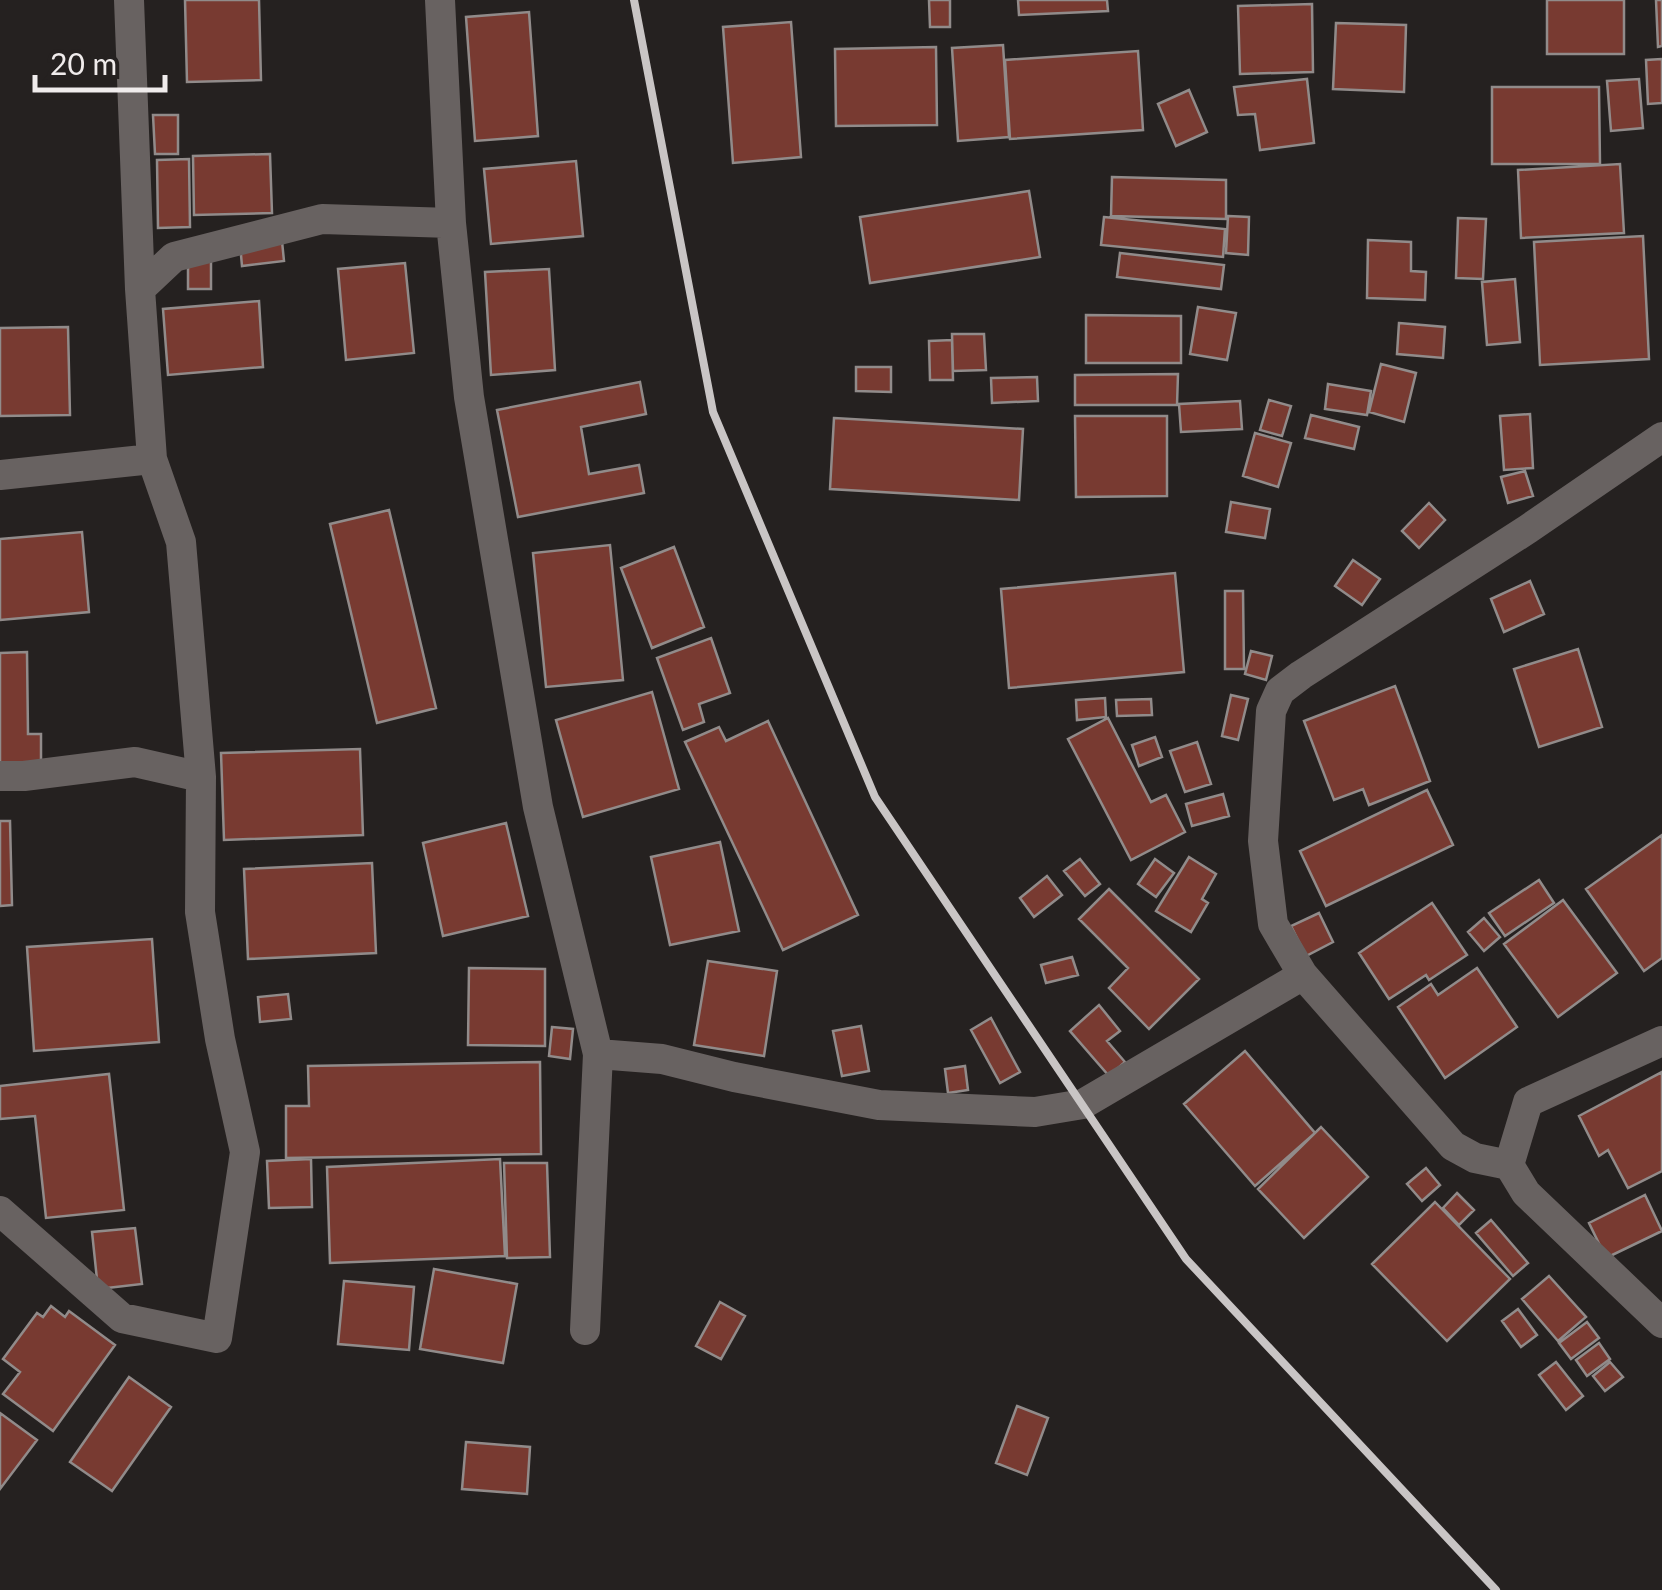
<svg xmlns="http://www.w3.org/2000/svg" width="1662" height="1590" font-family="Lato,sans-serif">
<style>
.building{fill:#783a31;stroke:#918b8a;stroke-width:2.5}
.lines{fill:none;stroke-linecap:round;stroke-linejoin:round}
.minor{stroke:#686261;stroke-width:30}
.rail{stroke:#c9c5c5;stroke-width:8}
</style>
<rect width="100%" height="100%" fill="#252120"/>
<!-- building -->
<path class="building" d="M185,0H259L261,80L187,82Z
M929,0H950V27H930Z
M1018,0H1107L1108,11L1019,15Z
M1547,0H1624V54H1547Z
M1656,0H1662V46L1658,47Z
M1312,4L1313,72L1240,74L1238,6Z
M529,12L538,136L475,141L466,17Z
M791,22L801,157L733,163L723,27Z
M1336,23L1406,25L1404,92L1333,89Z
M1003,45L1009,137L958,141L952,48Z
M936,47L937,125L836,126L835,49Z
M1138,51L1143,130L1010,139L1005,60Z
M1662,59V103L1648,104L1646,60Z
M1307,79L1314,143L1260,150L1255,114L1238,115L1234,87Z
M1639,79L1643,128L1611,131L1607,81Z
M1492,87H1599L1600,164H1492Z
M1189,90L1207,132L1176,146L1158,104Z
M153,115H178V154H155Z
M270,154L272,213L194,215L193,156Z
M189,159L190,227L158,228L157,160Z
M576,161L583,236L491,244L484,169Z
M1620,164L1624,233L1521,238L1518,170Z
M1112,177L1226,180V219L1111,216Z
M1029,191L1040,257L870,283L860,217Z
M1228,216L1249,217L1248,255L1226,253Z
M1104,217L1225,229L1223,257L1101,245Z
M1458,218L1486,219L1483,279L1456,278Z
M1643,236L1649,359L1540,365L1534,242Z
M1368,240L1411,242V271L1426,272L1425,300L1367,298Z
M282,241L284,261L242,266L240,244Z
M1120,253L1224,265L1221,289L1117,277Z
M188,259H211V289H188Z
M405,263L414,353L346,360L338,269Z
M549,269L555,370L491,375L485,272Z
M1515,279L1520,342L1487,345L1482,282Z
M259,301L263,367L168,375L163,309Z
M1198,307L1236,313L1227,360L1190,354Z
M1086,315L1181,316V363H1086Z
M1399,323L1445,327L1443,358L1397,354Z
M68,327L70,415L0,416V328Z
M952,334H984L986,370L953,371Z
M952,340L953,380H930L929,341Z
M1381,364L1416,373L1404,422L1369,412Z
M856,367H891V392L856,391Z
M1178,374L1177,405H1075V375Z
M1037,377L1038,401L992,403L991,378Z
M640,382L646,414L581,427L589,474L639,465L644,493L518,517L497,410Z
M1328,384L1371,391L1367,415L1325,409Z
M1269,400L1291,406L1282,436L1260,430Z
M1240,401L1242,429L1181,432L1179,404Z
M1530,414L1533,468L1504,470L1500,416Z
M1311,415L1359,427L1354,449L1305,438Z
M1075,416H1167V496L1076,497Z
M834,418L1023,429L1019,500L830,489Z
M1255,433L1291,443L1278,487L1243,476Z
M1525,471L1533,496L1508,503L1501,477Z
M1231,502L1270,509L1265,538L1226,532Z
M1429,503L1445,520L1419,548L1402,531Z
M389,510L436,708L377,723L330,524Z
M82,532L89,612L0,620V539Z
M610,545L623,680L546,687L533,553Z
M674,547L704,627L652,648L621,568Z
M1353,560L1380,579L1362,605L1335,586Z
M1175,573L1184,672L1009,688L1001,589Z
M1530,581L1544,614L1504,632L1491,599Z
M1225,591H1243L1244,669H1225Z
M711,638L730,693L699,704L704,722L683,730L657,658Z
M1578,649L1602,727L1539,747L1514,669Z
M1251,651L1272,656L1266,680L1245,674Z
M27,652L28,734H41V763L0,764V653Z
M1395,686L1430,781L1369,805L1363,789L1334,800L1304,721Z
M652,692L679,789L583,817L556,720Z
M1231,695L1248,699L1238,740L1222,736Z
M1105,698L1106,717L1077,720L1076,700Z
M1151,699L1152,715L1117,716L1116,700Z
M1108,718L1151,802L1166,795L1185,832L1131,860L1068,739Z
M768,721L858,915L783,950L685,742L719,727L726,741Z
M1155,737L1162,757L1139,766L1132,745Z
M1197,742L1211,784L1185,792L1170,751Z
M360,749L363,835L224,840L221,753Z
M1427,790L1453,845L1326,906L1300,851Z
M1223,794L1229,816L1192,826L1186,804Z
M0,821H10L12,905L0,906Z
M506,823L528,916L443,936L423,843Z
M1662,835V958L1644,971L1586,889Z
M720,842L739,931L670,945L651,857Z
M1189,857L1216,874L1202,899L1208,903L1191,932L1156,911Z
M1080,859L1100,884L1085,896L1064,871Z
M1155,859L1174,873L1156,897L1138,884Z
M372,863L376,953L248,959L244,869Z
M1047,876L1062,895L1034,917L1020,898Z
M1539,880L1554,903L1505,936L1489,913Z
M1109,889L1199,979L1149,1029L1109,988L1128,968L1079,919Z
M1563,900L1617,973L1558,1017L1504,944Z
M1432,903L1467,955L1429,980L1426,975L1389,999L1359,953Z
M1319,913L1333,942L1306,956L1291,926Z
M1484,918L1500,937L1484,951L1468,932Z
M152,939L159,1042L34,1051L27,947Z
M1072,957L1078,975L1046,983L1041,965Z
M708,961L777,971L764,1056L694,1045Z
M469,968L545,969V1046L468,1045Z
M1477,968L1517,1027L1445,1078L1398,1007L1431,984L1438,995Z
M288,994L291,1019L260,1022L258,997Z
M1099,1005L1120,1031L1107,1041L1125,1062L1109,1076L1070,1031Z
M991,1018L1020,1072L1000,1083L971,1030Z
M861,1026L869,1071L842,1076L833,1031Z
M552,1027L573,1029L570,1059L549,1056Z
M1245,1051L1315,1133L1255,1186L1184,1104Z
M540,1062L541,1154L286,1158V1106H309L308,1066Z
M965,1066L968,1090L948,1093L945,1069Z
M1662,1072V1171L1628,1188L1608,1150L1599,1156L1579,1116Z
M109,1074L124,1210L46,1218L35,1116L0,1119V1086Z
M1321,1127L1368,1177L1304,1238L1258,1189Z
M311,1159L312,1207L269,1208L267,1161Z
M500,1159L505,1256L330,1263L327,1167Z
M504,1163H547L550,1257L507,1258Z
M1426,1168L1440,1185L1422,1201L1407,1184Z
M1457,1193L1474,1210L1459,1225L1443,1208Z
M1645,1195L1662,1231L1606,1258L1589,1223Z
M1435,1202L1510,1279L1447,1341L1372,1264Z
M1491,1220L1528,1263L1513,1276L1476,1233Z
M135,1228L142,1284L98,1289L92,1232Z
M434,1269L517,1284L503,1363L420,1349Z
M1549,1276L1586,1317L1558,1341L1522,1299Z
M344,1281L414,1287L409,1350L338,1344Z
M720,1302L745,1316L721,1359L696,1346Z
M51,1306L65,1317L69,1311L115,1345L53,1431L3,1394L20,1372L3,1359L37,1313L43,1317Z
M1518,1309L1537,1335L1521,1347L1502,1321Z
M1587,1322L1599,1338L1571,1359L1559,1343Z
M1599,1343L1610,1359L1587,1376L1576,1360Z
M1556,1362L1583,1396L1566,1410L1539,1375Z
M1610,1362L1623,1377L1605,1391L1593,1376Z
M129,1377L171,1407L112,1491L70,1462Z
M1017,1406L1048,1418L1027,1475L996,1463Z
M0,1413L37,1440L0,1489Z
M466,1442L530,1447L527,1494L462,1489Z"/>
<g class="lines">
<!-- minor -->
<path class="minor" d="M440,0L451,223L469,397L538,807L598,1054L662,1059L734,1077L879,1105L1035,1112L1083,1104L1303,975
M140,289L174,257L322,219L451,223
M0,475L152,459
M0,776H24L135,762L201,777
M1662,1041L1528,1102L1509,1165L1526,1193L1662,1323
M1509,1165L1475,1158L1453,1146L1303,975L1273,924L1263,841L1271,711L1280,691L1301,675L1528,529L1662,437
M0,1211L122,1318L217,1338L245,1152L220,1039L200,912L201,777L181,542L152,459L140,289L129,0
M585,1330L598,1054"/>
<!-- rail -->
<path class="rail" d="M634,0L713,412L875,797L1186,1259L1496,1590"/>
</g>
<!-- scale -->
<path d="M35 75v15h130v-15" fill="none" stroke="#f0ecec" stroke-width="5"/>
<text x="50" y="75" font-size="30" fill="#f0ecec" stroke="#252120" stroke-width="8" paint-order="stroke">20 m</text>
</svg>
